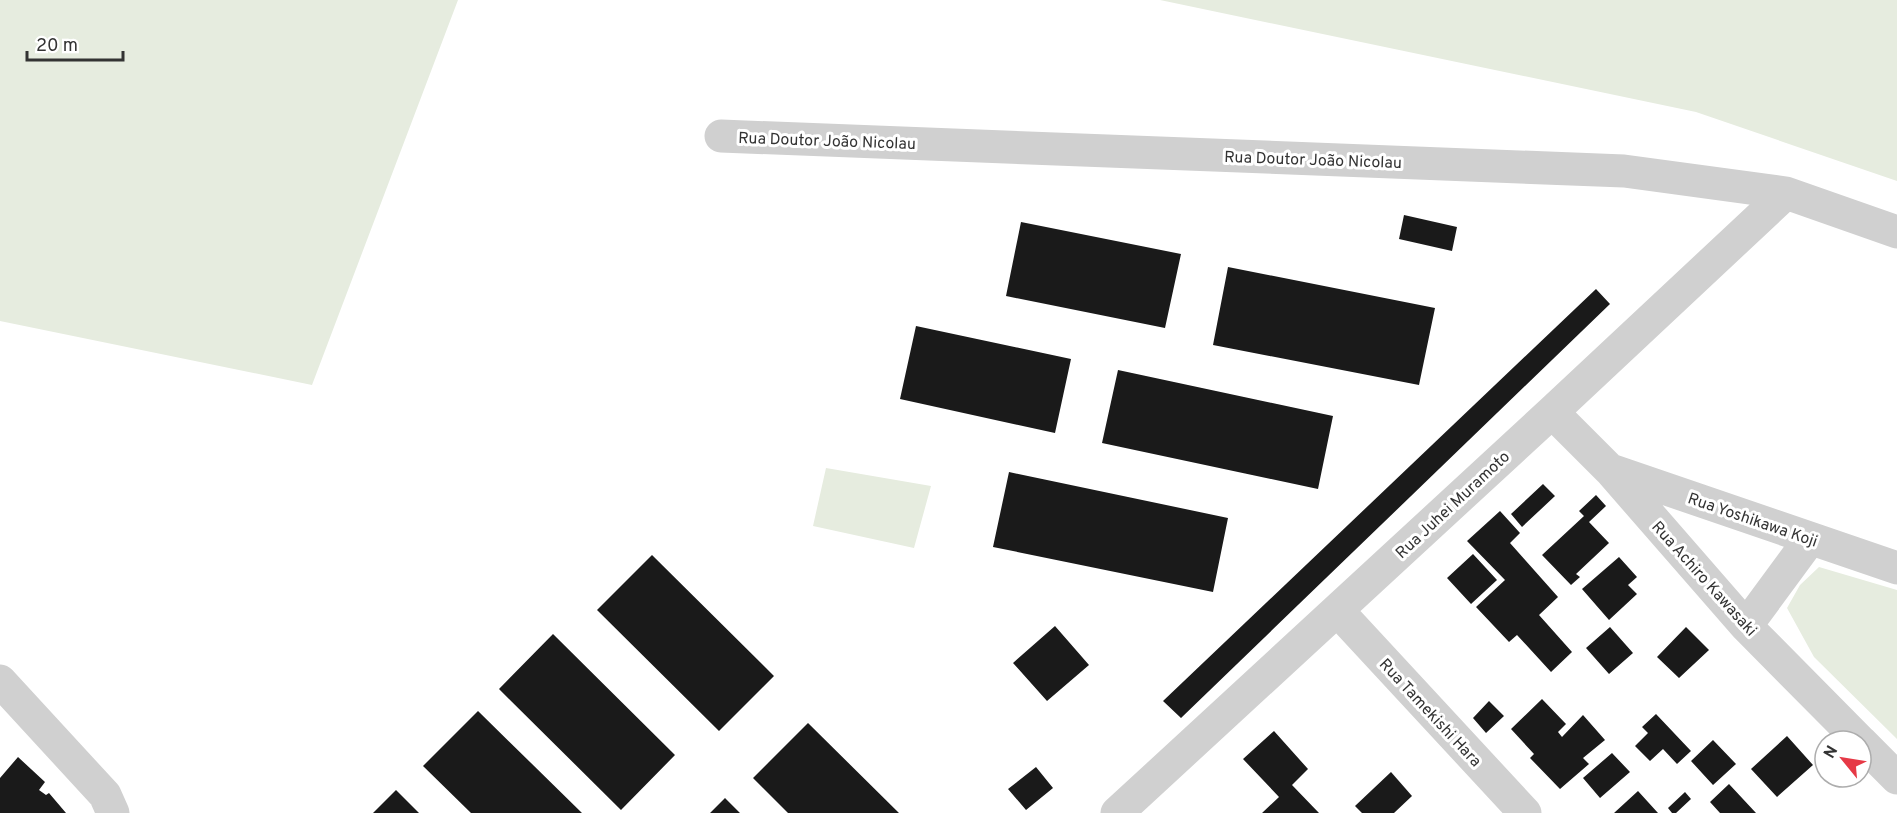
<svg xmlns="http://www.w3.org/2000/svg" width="1897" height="813" font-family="Overpass,sans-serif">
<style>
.green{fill:#e6ecdf}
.building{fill:#1a1a1a}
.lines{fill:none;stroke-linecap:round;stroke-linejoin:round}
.minor{stroke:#d0d0d0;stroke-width:33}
.labels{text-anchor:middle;stroke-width:6;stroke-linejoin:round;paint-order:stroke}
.street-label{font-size:16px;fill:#333;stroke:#fff}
</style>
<rect width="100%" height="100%" fill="#fff"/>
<!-- green -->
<path class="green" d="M0,0H458L312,385L0,321Z
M1160,0H1897V181L1696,112Z
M826,468L931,486L914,548L813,526Z
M1819,567L1897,590V739L1814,657L1787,608L1800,585Z"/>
<!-- building -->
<path class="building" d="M1404,215L1457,227L1452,251L1399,239Z
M1021,222L1181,254L1165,328L1006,296Z
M1228,267L1435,308L1419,385L1213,345Z
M1596,289L1610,304L1181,718L1163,701Z
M916,326L1071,359L1055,433L900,399Z
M1118,370L1333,416L1318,489L1102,443Z
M1009,472L1228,518L1213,592L993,547Z
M1543,484L1555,496L1522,527L1511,514Z
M1596,495L1606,506L1589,522L1609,543L1576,574L1580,577L1571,585L1542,555L1584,516L1579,511Z
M1500,511L1520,533L1510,543L1558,597L1539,615L1572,652L1551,672L1517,635L1509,642L1476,607L1505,580L1467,541Z
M1473,554L1497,580L1471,604L1447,578Z
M652,555L774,676L719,731L597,610Z
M1619,557L1637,577L1628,585L1637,594L1609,620L1582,589Z
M1055,626L1089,665L1047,701L1013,663Z
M1610,627L1633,653L1609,674L1586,648Z
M1686,627L1709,650L1679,678L1657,657Z
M553,634L675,755L621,810L499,689Z
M1542,699L1566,724L1558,732L1562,737L1583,715L1605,740L1583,758L1589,764L1560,789L1530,758L1534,754L1511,729Z
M1489,701L1504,716L1486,733L1473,718Z
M478,711L582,813H471L423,766Z
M1656,714L1691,751L1677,764L1663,749L1650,761L1635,746L1648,733L1642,727Z
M808,723L899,813H788L753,778Z
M1274,731L1308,769L1292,785L1319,813H1262L1279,797L1243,759Z
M1787,736L1813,765L1777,797L1751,769Z
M1713,740L1736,764L1713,785L1691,761Z
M1612,753L1630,772L1600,798L1583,778Z
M18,757L45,782L39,790L46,795L49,793L66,813H0V778Z
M1036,767L1053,788L1026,810L1008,789Z
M1391,772L1412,796L1394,813H1362L1355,806Z
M1729,784L1756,813H1720L1710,802Z
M396,790L419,813H373Z
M1638,791L1658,813H1614Z
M1685,792L1691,799L1676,813H1672L1668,808Z
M725,798L740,813H710Z"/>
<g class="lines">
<!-- minor -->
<path class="minor" d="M721,136L1624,171L1786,193L1897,232
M1552,412L1610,470L1746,626L1860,741
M1611,470L1897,568
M1337,610L1525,813
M1746,626L1810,539
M0,681L105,795L113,813
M1861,742L1897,778
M1117,813L1552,412L1786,193"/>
</g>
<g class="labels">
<!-- street labels -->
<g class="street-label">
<text transform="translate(827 140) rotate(2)" y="6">Rua Doutor João Nicolau</text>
<text transform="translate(1313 159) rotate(2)" y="6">Rua Doutor João Nicolau</text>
<text transform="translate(1452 504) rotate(-43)" y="6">Rua Juhei Muramoto</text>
<text transform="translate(1753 519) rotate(19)" y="6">Rua Yoshikawa Koji</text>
<text transform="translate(1705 578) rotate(48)" y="6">Rua Achiro Kawasaki</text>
<text transform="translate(1431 712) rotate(47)" y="6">Rua Tamekishi Hara</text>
</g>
</g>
<!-- north arrow -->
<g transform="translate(1843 759) rotate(300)"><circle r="28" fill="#ffffff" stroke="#adadad" stroke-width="1.5"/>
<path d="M0-4.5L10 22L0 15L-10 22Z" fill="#e63946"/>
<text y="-9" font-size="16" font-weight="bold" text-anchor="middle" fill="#333333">N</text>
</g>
<!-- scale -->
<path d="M27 51v9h96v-9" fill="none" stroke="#333333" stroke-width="3"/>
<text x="36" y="51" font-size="18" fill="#333333" stroke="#ffffff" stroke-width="4.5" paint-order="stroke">20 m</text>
</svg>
